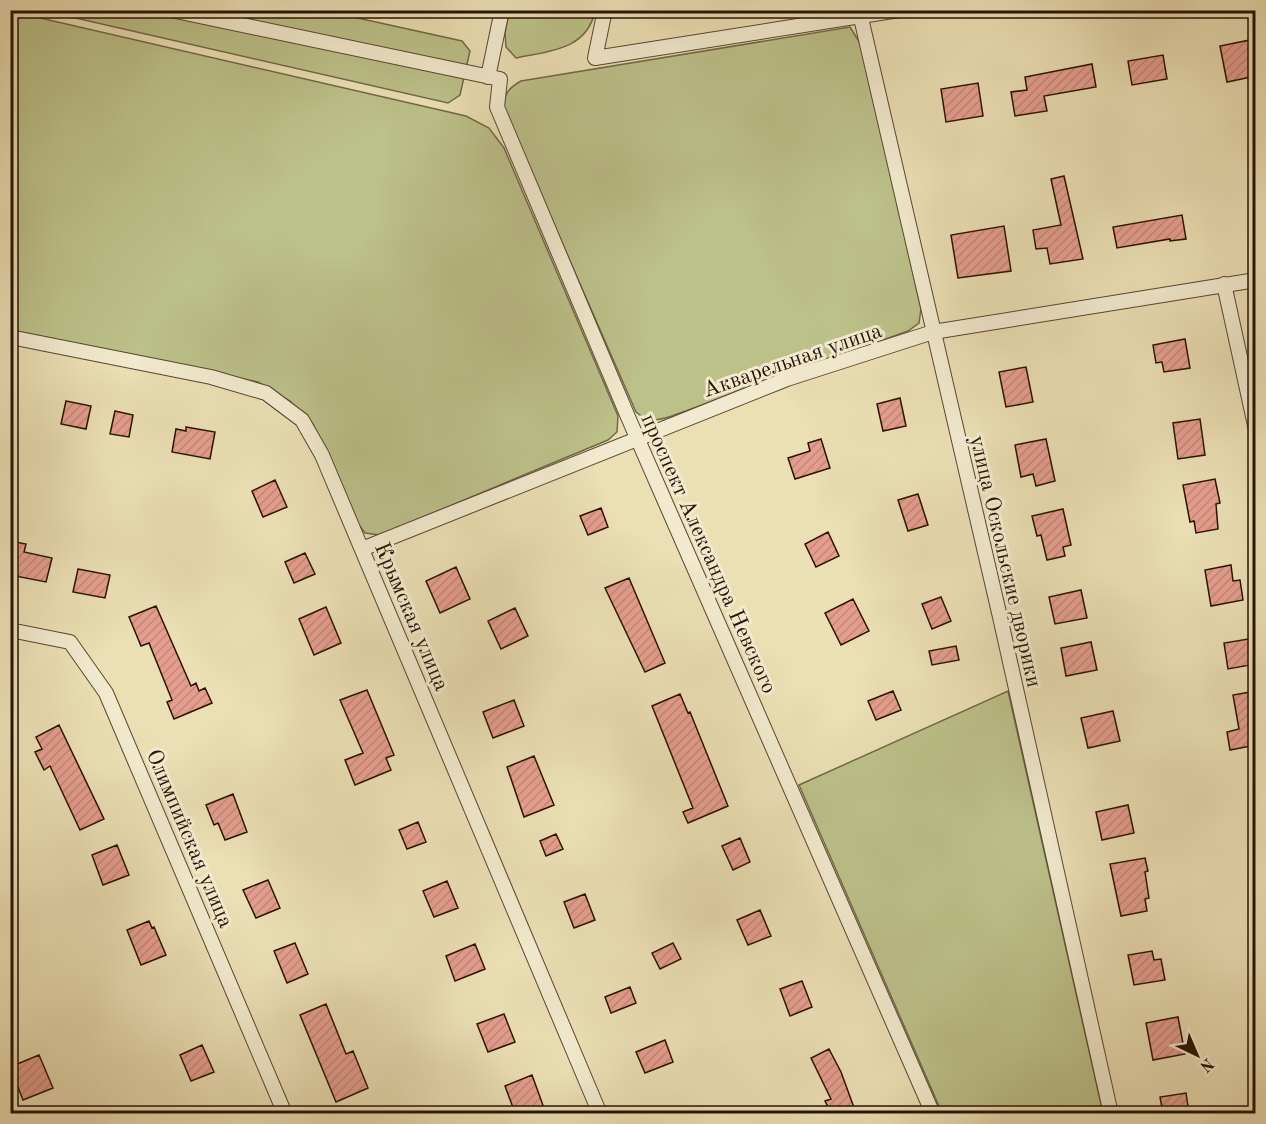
<svg xmlns="http://www.w3.org/2000/svg" width="1266" height="1124" font-family="'Old Standard TT',serif">
<style>
.green{fill:#bcc089;stroke:#726946;stroke-width:1.5}
.building{fill:url(#building-hatch);stroke:#281202;stroke-width:1.5}
.lines{fill:none;stroke-linecap:round;stroke-linejoin:round}
.minor-casing{stroke:#59452e;stroke-width:16}
.minor{stroke:#f2eace;stroke-width:14}
.labels{text-anchor:middle;stroke-width:6;stroke-linejoin:round;paint-order:stroke}
.street-label{font-size:22px;fill:#281202;stroke:#f2eace}
</style>
<defs>
<pattern id="building-hatch" width="6" height="6" patternUnits="userSpaceOnUse" patternTransform="scale(1.5)"><rect width="6" height="6" fill="#e59e8e"/><path d="M-1 1l2-2M0 6l6-6M5 7l2-2" fill="none" stroke="#c48779"/></pattern>
</defs>
<rect width="100%" height="100%" fill="#ebdfb4"/>
<filter id="stains"><feTurbulence type="fractalNoise" baseFrequency=".00333" numOctaves="4"/><feColorMatrix values="0 0 0 0 .2 0 0 0 0 .09 0 0 0 0 .02 0 0 0 .5 -.17"/></filter>
<radialGradient id="worn" r=".72"><stop offset=".6" stop-color="#630" stop-opacity="0"/><stop offset="1" stop-color="#630" stop-opacity=".3"/></radialGradient>
<!-- green -->
<path class="green" d="M10,11L466,116L489,128L504,148L618,416L617,432L608,440L380,535L365,533L356,521L313,424L290,401L258,382L11,330Z
M45,11H326L462,41L470,51L460,95L448,103Z
M509,11V10L595,11C587,50 549,51 516,58L506,47L505,33Z
M850,27L863,48L921,309L919,323L908,331L669,417C655,421 648,422 636,412L504,110C504,94 507,89 521,81Z
M1008,691L1103,1113H942L799,785Z"/>
<!-- building -->
<path class="building" d="M1250,40L1256,76L1227,82L1220,46Z
M1163,55L1167,79L1132,85L1128,61Z
M1092,64L1096,87L1044,96L1047,111L1015,116L1011,92L1027,90L1025,77Z
M978,83L983,116L946,122L941,89Z
M1064,176L1083,259L1050,264L1047,248L1036,249L1033,230L1061,225L1051,179Z
M1182,215L1186,239L1170,241V239L1117,248L1113,227Z
M1004,226L1011,271L958,278L951,235Z
M1185,339L1190,368L1164,372L1162,362L1156,363L1153,345Z
M1026,367L1033,402L1006,407L999,372Z
M900,398L906,426L883,431L877,404Z
M66,401L91,406L86,429L61,424Z
M115,411L133,415L129,437L110,434Z
M1200,419L1205,455L1178,459L1173,423Z
M186,427L215,432L210,459L172,452L176,429L186,431Z
M821,439L830,468L795,479L788,458L810,451L808,443Z
M1046,439L1055,481L1036,486L1033,474L1021,477L1015,445Z
M1215,479L1220,503L1216,504L1218,529L1196,533L1194,521L1190,522L1183,485Z
M275,480L287,507L263,517L252,491Z
M918,494L928,525L908,531L898,500Z
M601,508L608,527L588,535L580,516Z
M1063,509L1071,545L1063,547L1065,556L1047,560L1041,535L1037,536L1032,516Z
M828,532L839,556L816,567L805,544Z
M10,541L26,544L24,552L52,558L46,582L10,575Z
M305,553L315,574L294,583L285,562Z
M1231,565L1233,581L1240,580L1243,600L1211,606L1205,570Z
M456,567L470,599L440,613L426,581Z
M78,569L110,575L105,598L73,592Z
M629,578L665,663L645,672L605,588Z
M1081,590L1087,618L1055,624L1049,597Z
M941,597L951,621L932,629L922,604Z
M853,599L869,631L841,645L825,613Z
M156,606L191,686L196,683L199,691L205,688L212,703L174,719L167,702L172,700L149,643L141,646L129,617Z
M326,607L341,643L314,655L299,619Z
M515,608L528,636L501,649L488,621Z
M1254,638L1256,664L1228,669L1224,643Z
M1091,642L1097,670L1066,676L1061,648Z
M956,646L959,660L932,665L929,651Z
M367,690L394,755L386,758L391,770L355,785L345,760L363,753L340,700Z
M893,691L901,710L876,720L868,701Z
M1256,691V745L1230,750L1227,732L1239,729L1233,695Z
M680,694L688,713L690,712L728,806L688,823L683,812L693,808L652,706Z
M514,700L524,726L493,738L483,712Z
M1113,711L1120,741L1088,748L1081,718Z
M59,725L104,819L80,830L50,766L44,770L35,752L42,749L36,737Z
M534,756L554,805L524,817L507,767Z
M233,794L247,832L225,840L218,823L214,825L206,805Z
M1128,805L1134,833L1102,840L1096,812Z
M418,822L426,842L407,849L399,830Z
M556,834L563,849L546,856L540,841Z
M740,838L750,862L733,870L722,846Z
M117,845L129,875L103,885L92,855Z
M1145,858L1148,871L1145,872L1149,898L1145,899L1147,911L1121,916L1110,864Z
M268,880L280,908L256,918L243,890Z
M447,881L458,908L434,917L423,891Z
M585,894L595,920L574,928L564,902Z
M760,910L771,936L748,945L737,920Z
M149,921L152,928L154,927L166,955L141,965L127,930Z
M295,943L308,974L287,983L274,951Z
M673,943L681,959L660,969L652,953Z
M475,944L485,969L455,981L446,956Z
M1152,951L1154,960L1161,959L1165,980L1134,985L1128,955Z
M802,981L812,1007L790,1016L780,989Z
M630,987L636,1003L611,1013L605,997Z
M326,1004L346,1054L353,1051L368,1088L336,1102L300,1015Z
M504,1014L515,1042L488,1052L477,1024Z
M1178,1017L1185,1054L1153,1060L1146,1023Z
M665,1040L673,1062L645,1073L636,1052Z
M202,1045L214,1072L191,1081L180,1055Z
M829,1049L841,1072L856,1113H831L825,1101L831,1099L811,1058Z
M39,1055L53,1088L23,1100L10,1067Z
M532,1075L544,1108L532,1113H515L505,1086Z
M1186,1093L1189,1113H1163L1160,1097Z"/>
<g class="lines">
<!-- minor casing -->
<g class="minor-casing">
<path id="minor" d="M171,10L500,79L497,107L628,417L933,1114
M605,10L595,58L899,10
M861,18L1000,617L1111,1114
M488,77L502,10
M1224,284L1256,430
M10,337L211,377L266,393L302,420L322,455L600,1114
M362,549L787,379L933,332L1256,280
M10,630L70,642L106,693L285,1114"/>
</g>
<!-- minor -->
<use href="#minor" class="minor"/>
</g>
<g class="labels">
<!-- street labels -->
<g class="street-label">
<text transform="translate(792 359) rotate(-19)" y="8">Акварельная улица</text>
<text transform="translate(710 553) rotate(66)" y="8">проспект Александра Невского</text>
<text transform="translate(1007 561) rotate(77)" y="8">улица Оскольские дворики</text>
<text transform="translate(413 616) rotate(67)" y="8">Крымская улица</text>
<text transform="translate(191 838) rotate(67)" y="8">Олимпийская улица</text>
</g>
</g>
<!-- margin -->
<rect width="1266" height="1124" fill="none" stroke="#ebdfb4" stroke-width="36"/>
<rect x="12" y="12" width="1242" height="1100" fill="none" stroke="#281202" stroke-width="3"/>
<rect x="18" y="18" width="1230" height="1088" fill="none" stroke="#281202" stroke-width="1.5"/>
<!-- north arrow -->
<g transform="translate(1197 1055) rotate(136)" stroke="#f2eace" stroke-width="4.5" paint-order="stroke">
<path d="M0-4.5L10 22L0 15L-10 22Z" fill="#281202"/>
<text y="-9" font-size="16" font-weight="bold" text-anchor="middle" fill="#281202">N</text>
</g>
<rect width="100%" height="100%" filter="url(#stains)"/>
<rect width="100%" height="100%" fill="url(#worn)"/>
</svg>
